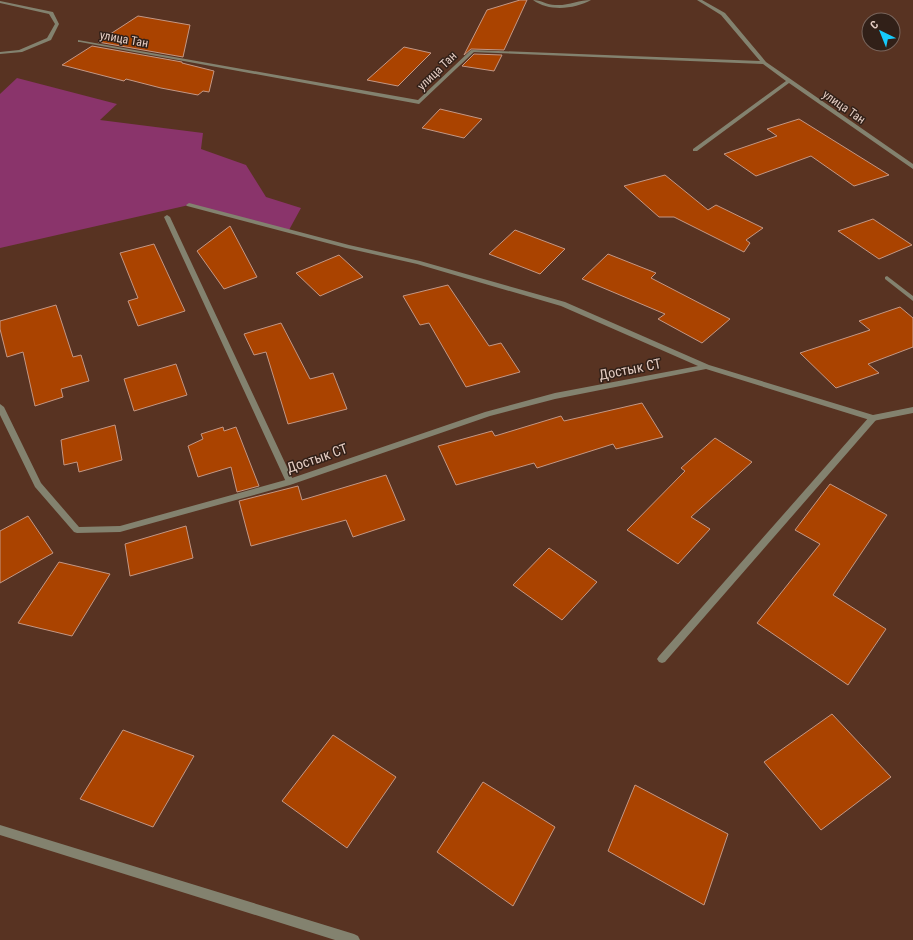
<svg xmlns="http://www.w3.org/2000/svg" width="913" height="940" font-family="'Roboto Condensed',sans-serif">
<style>
.green{fill:#8a346b}
.building{fill:#aa4300;stroke:#c49784}
.lines{fill:none;stroke-linecap:round;stroke-linejoin:round}
.lane{fill:#83826f;fill-rule:evenodd}
.street{fill:#83826f;fill-rule:evenodd}
.labels{text-anchor:middle;stroke-width:3;stroke-linejoin:round;paint-order:stroke}
.far-street-label{font-size:12px;fill:#e4ccc2;stroke:#312018}
.street-label{font-size:14px;fill:#e4ccc2;stroke:#312018}
</style>
<rect width="100%" height="100%" fill="#583322"/>
<!-- green -->
<path class="green" d="M17,78L117,104L100,120L203,133L201,149L246,165L266,197L301,208L289,230L189,205L0,248V94Z"/>
<!-- building -->
<path class="building" d="M520,0H527L504,50L471,49L464,55L487,10Z
M138,16L190,25L183,57L98,42Z
M92,46L182,62V63L214,71L209,92L203,91L198,95L161,88L126,79L124,81L62,65Z
M404,47L431,53L398,86L367,80Z
M474,54L502,55L494,71L462,66Z
M440,109L482,119L464,138L422,128Z
M799,119L889,175L854,186L811,156L756,176L724,154L777,136L767,129Z
M665,175L708,210L716,205L763,228L746,240L750,243L744,252L674,217H659L624,186Z
M873,219L912,245L879,259L838,231Z
M230,226L257,277L224,289L197,251Z
M515,230L565,249L540,274L489,254Z
M154,244L185,311L138,326L128,301L138,298L120,253Z
M608,254L656,273L651,278L730,319L702,343L658,319L665,314L582,279Z
M339,255L363,277L320,296L296,273Z
M448,285L489,346L501,343L520,372L466,387L429,323L420,325L403,296Z
M56,305L73,357L81,355L89,381L61,389L63,397L35,406L23,352L7,357L0,329V321Z
M900,307L913,318V347L868,364L879,373L836,388L800,353L870,330L859,321Z
M281,323L310,379L333,373L347,409L288,424L266,352L254,355L244,334Z
M176,364L187,395L134,411L124,379Z
M642,403L663,437L616,449L613,444L537,468L534,463L456,485L438,446L492,431L495,436L561,416L564,421Z
M115,425L122,460L79,472L77,462L64,465L61,440Z
M223,427L224,431L236,427L259,486L237,492L231,467L198,477L188,446L203,439L201,434Z
M715,438L752,462L691,517L710,529L678,564L627,530L685,471L681,468Z
M386,475L405,520L353,537L346,520L251,546L239,501L298,486L302,500Z
M830,484L887,515L833,595L886,629L848,685L757,623L820,544L795,530Z
M28,516L53,553L0,583V531Z
M186,526L193,558L130,576L125,544Z
M549,548L597,582L562,620L513,585Z
M59,562L110,574L72,636L18,623Z
M832,714L891,777L821,830L764,762Z
M123,730L194,756L153,827L80,799Z
M333,735L396,777L347,848L282,801Z
M483,782L555,827L513,906L437,852Z
M635,785L728,834L704,905L608,851Z"/>
<g class="lines">
<!-- lane -->
<path class="lane" d="M0,1L53,12L59,24L51,40L22,52L0,54V52L19,50L47,38L55,24L49,14L0,3Z
M78,40L418,100L471,50L475,51L419,104L80,42H78Z
M167,215L170,217L294,482L293,484H287L286,482L164,217Z
M873,415L877,418L876,420L665,662L662,663L659,662L657,659L659,656L870,416Z"/>
<!-- street -->
<path class="street" d="M533,0C541,0 547,5 555,5C568,6 579,0 591,0C575,9 549,12 533,0Z
M697,0H702L725,13L766,62L913,164V169L789,83L697,151H693V149L786,81L763,64L473,52L471,51L473,50L760,61L721,15Z
M189,203L349,245L420,261L565,302L709,365L873,415L913,407V413L873,421L706,369L555,399L490,416L290,485L120,532L77,533L74,532L35,487L0,415V404L4,407L41,483L79,527L120,526L289,479L485,412L555,393L698,366L561,306L417,264L346,248L187,206L186,205Z
M887,276L913,296V301L885,279V277Z
M0,825L354,934L358,936L360,940H335L0,835Z"/>
</g>
<g class="labels">
<!-- far-street labels -->
<g class="far-street-label">
<text transform="translate(124 39) rotate(10)" y="4">улица Тан</text>
<text transform="translate(437 71) rotate(-44)" y="4">улица Тан</text>
<text transform="translate(844 107) rotate(35)" y="4">улица Тан</text>
</g>
<!-- street labels -->
<g class="street-label">
<text transform="translate(630 369) rotate(-11)" y="5">Достык СТ</text>
<text transform="translate(317 458) rotate(-19)" y="5">Достык СТ</text>
</g>
</g>
<!-- north arrow -->
<g transform="translate(881 32) rotate(317)"><circle r="19" fill="#312018" stroke="#79655c"/>
<path d="M0-3L7 15L0 10L-7 15Z" fill="#16cafb"/>
<text y="-6" font-size="11" font-weight="bold" text-anchor="middle" fill="#e4ccc2">С</text>
</g>
</svg>
